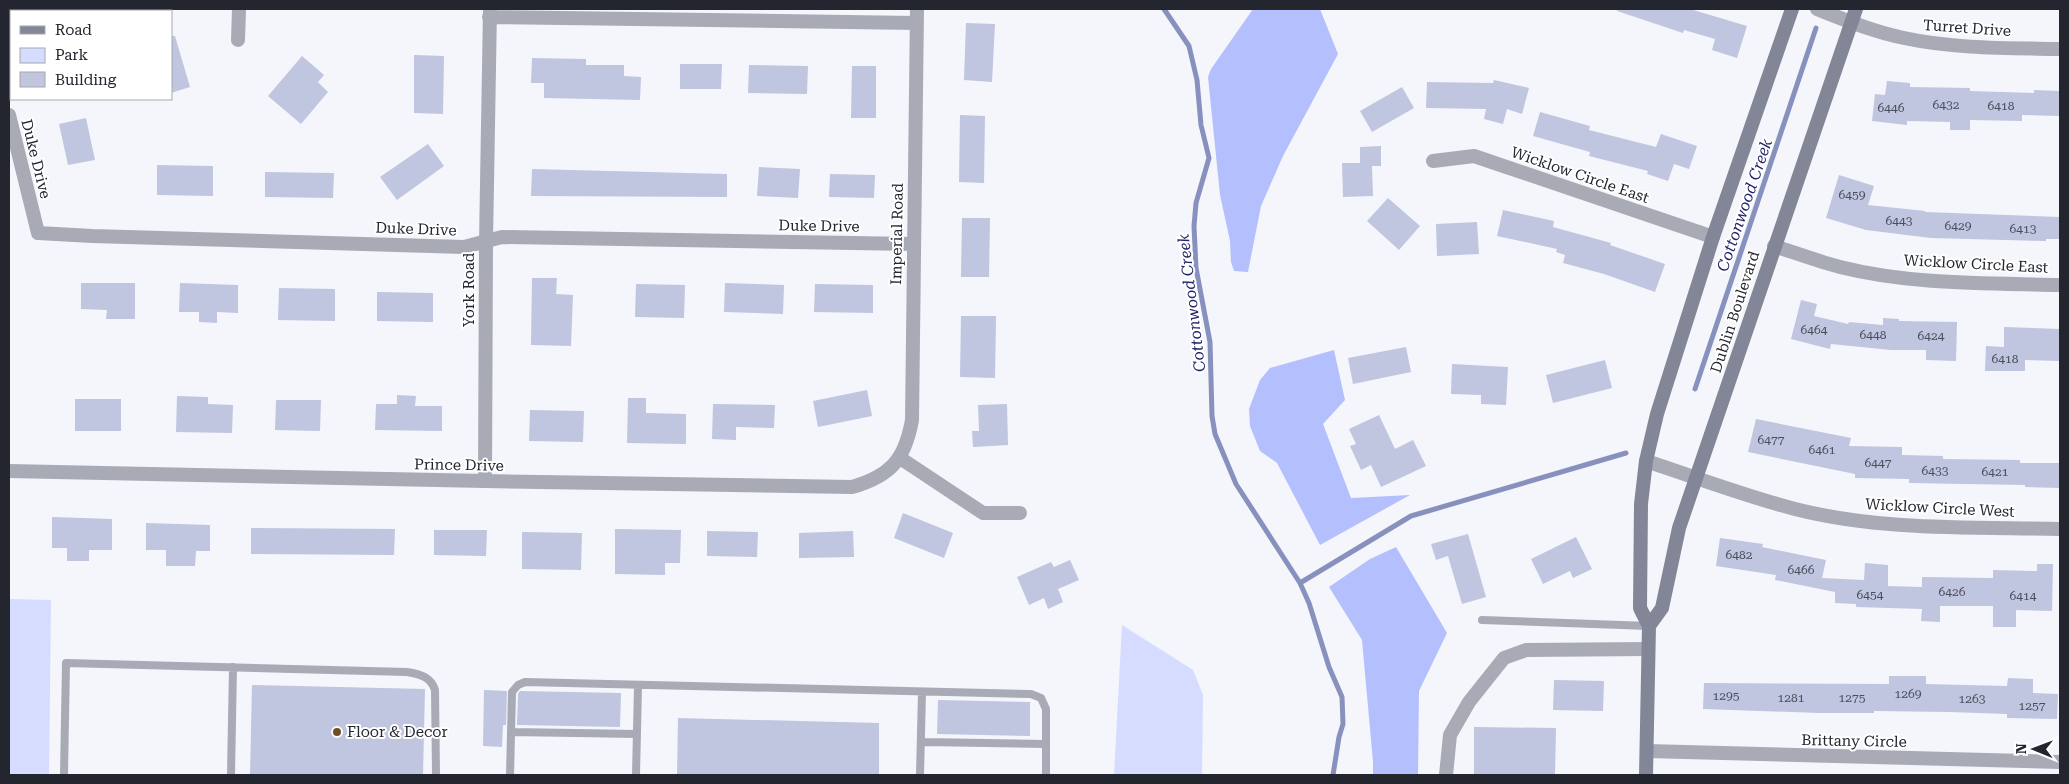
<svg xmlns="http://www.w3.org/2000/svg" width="2069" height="784" font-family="'Roboto Serif',serif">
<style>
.green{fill:#d5dcff}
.forest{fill:#b4c0fd}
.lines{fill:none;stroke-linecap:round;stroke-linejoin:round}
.stream{stroke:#8891be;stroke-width:5}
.building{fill:#c0c5e0}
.service{stroke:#a8aab6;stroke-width:8}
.minor{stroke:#a8aab6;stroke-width:14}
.secondary{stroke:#828696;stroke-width:14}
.poi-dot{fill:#714d27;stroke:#fff;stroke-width:2}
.labels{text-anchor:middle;stroke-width:4;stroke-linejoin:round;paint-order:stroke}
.number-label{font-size:12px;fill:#4a4d5b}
.street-label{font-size:15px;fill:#23252f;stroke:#fff}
.poi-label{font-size:15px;fill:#23252f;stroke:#fff;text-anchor:start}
.water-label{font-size:16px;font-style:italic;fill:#24266a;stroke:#fff}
</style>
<rect width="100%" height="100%" fill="#f4f6fb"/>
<!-- green -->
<path class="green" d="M9,599L51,600L49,775H9Z
M1122,625L1193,670L1203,695L1202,775H1114Z"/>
<!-- forest -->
<path class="forest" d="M1253,9H1320L1338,54L1283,156L1261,206L1248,272L1234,271L1231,262L1230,241L1220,195L1208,77L1211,69Z
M1334,350L1345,400L1323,424L1351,498L1410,495L1320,545L1277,463L1260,451L1250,426L1249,409L1260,380L1270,368Z
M1396,547L1447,633L1419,691L1418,775H1373V762L1362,640L1329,587L1370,559Z"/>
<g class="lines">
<!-- stream -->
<path class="stream" d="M1164,9L1189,46L1197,80L1201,125L1209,158L1196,203L1194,226L1196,268L1210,342L1212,416L1215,434L1236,484L1300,583L1309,603L1329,667L1342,697L1343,724L1339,737L1333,775
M1695,389L1816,28
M1300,583L1411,516L1626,453"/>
</g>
<!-- building -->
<path class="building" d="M1617,9H1690L1747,26L1737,58L1712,50L1715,39L1684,30L1683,33L1617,11Z
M966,23L995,24L992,82L964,80Z
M171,36H175L190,87L171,93Z
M414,55L444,56L443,114L414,113Z
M302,56L324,75L318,82L328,92L301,124L268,96Z
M532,58L586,59V65H624V76L641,77L640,100L544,98V83H531Z
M680,64H722L721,89H680Z
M749,65L808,66L807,94L748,93Z
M852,66H876V118H851Z
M1494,80L1529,88L1522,114L1507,109L1503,124L1484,119L1486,109L1426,108L1427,82L1493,83Z
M1887,81L1910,83V87L1970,88V91L2034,93V90L2060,91V116L2022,115V121L1970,120V130H1950V122L1907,121V125L1872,121L1875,94L1885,95Z
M1402,87L1414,108L1372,132L1360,111Z
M1540,112L1590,126L1589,130L1656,147L1661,134L1697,146L1689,169L1674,164L1668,181L1647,174L1648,171L1589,156L1590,152L1533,136Z
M960,115L985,116L984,183L959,182Z
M86,118L95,160L68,165L59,124Z
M428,144L444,166L397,200L380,177Z
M1381,146V166H1372L1373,196L1343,197L1342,163H1360V147Z
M157,165L213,166V196L157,195Z
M759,167L800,169L798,198L757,196Z
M532,169L727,174V197L531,196Z
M265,172L334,173L333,198L265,197Z
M830,174L875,175L874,198L829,197Z
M1839,175L1874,186L1868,205L1925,211V212L2060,217V239H2046V241L1931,238L1866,230L1826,218Z
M1388,198L1420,226L1399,250L1367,221Z
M1503,210L1554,221L1553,227L1611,243L1610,245L1665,264L1655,292L1604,274L1563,263L1565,255L1556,252L1557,249L1497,236Z
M962,218H990L989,277H961Z
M1477,222L1479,254L1437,256L1436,224Z
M532,278H557L556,294L573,295L571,346L531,345Z
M81,283H135V319H106L107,310L81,309Z
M180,283L238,285V313L217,312V323L199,322V312H179Z
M725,283L784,285L783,314L724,312Z
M636,284L685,285L684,318L635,317Z
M815,284L873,285V313L814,312Z
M279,288L335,289V321L278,320Z
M377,292L433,293V322L377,321Z
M1801,300L1817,304L1814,316L1848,324L1849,322L1883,325V318L1899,319V321L1957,322L1956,361L1926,360V350H1891L1831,344L1830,349L1791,339Z
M961,316H996L995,378L960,377Z
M2004,327L2060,329V361L2025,360V371H1985L1986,346L2004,347Z
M1406,347L1411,372L1353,384L1348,358Z
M1605,360L1612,388L1553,403L1546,375Z
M1452,364L1508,367L1506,405L1481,404V395L1451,394Z
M867,390L872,416L818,427L813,401Z
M397,395L416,396L415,406H442V431L375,430L376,404H397Z
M177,396L208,397V404L233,405L232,433L176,432Z
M628,398H646V413L686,414V444L627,443Z
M75,399H121V431H75Z
M276,400H321L320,431L275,430Z
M713,404L775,405L774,428L736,427V440L712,439Z
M1007,404L1008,445L973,447L972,431H979L978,405Z
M530,410L584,411L583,442L529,441Z
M1379,415L1395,449L1413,440L1426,466L1381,487L1371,465L1361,470L1350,446L1356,444L1349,429Z
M1756,419L1851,438L1849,446L1902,447V455L1943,456V459L2020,460V463H2060V488L2025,487V485L1909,483V479L1855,478V474L1748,452Z
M903,513L953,533L944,558L894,538Z
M52,517L112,519V550H89V561H67V548H52Z
M146,523L210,525V551H196L195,566H166V550H146Z
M251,528L395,529L394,555L251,554Z
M615,529L681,530L680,563H665V575L615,574Z
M434,530H487L486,556L434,555Z
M707,531L758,532L757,557L707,556Z
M853,531L854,557L799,558V533Z
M522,532L582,533L581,570L522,569Z
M1468,534L1486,597L1462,604L1448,556L1436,560L1431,544Z
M1576,537L1592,569L1573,578L1570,571L1543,584L1531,559Z
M1720,538L1763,544L1762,547L1826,560L1822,578L1864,580L1865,563L1888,565V586L1922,587V577L1993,578V570L2037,571V564H2053L2052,611L2016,610V627H1993V606H1940V622L1921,621L1922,609L1856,607V604L1835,603V592L1775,580L1776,575L1716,566Z
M1070,560L1079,580L1058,589L1063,602L1048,609L1044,598L1029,605L1017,577L1051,562L1054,567Z
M1889,676H1926V684L2007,686L2008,678L2033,679V693L2058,694L2057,719L2007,718V714L1949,712L1874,711V713H1819L1703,709L1704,683L1889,684Z
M1554,680L1604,681L1603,711L1553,710Z
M252,685L425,689L423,775H250Z
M484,690L507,691L506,725H503L502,747L483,746Z
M520,691L621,693L620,727L517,725L518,694Z
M938,700L1030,702V736L937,734Z
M678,718L879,723V775H677Z
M1474,727L1556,728L1555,775H1474Z"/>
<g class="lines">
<!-- service -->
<path class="service" d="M1482,620L1649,626
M511,732L637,734
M921,742L1046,744
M64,775L66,663L407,672C420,674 431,677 435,690L436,775
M231,775L233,667
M510,775L512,692L518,685L525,682L1031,694L1041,698L1046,709V775
M636,775L638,686
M920,775L922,692"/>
<!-- minor -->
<path class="minor" d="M1817,9C1845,20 1874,32 1904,38C1955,49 2008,48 2060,49
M489,17L916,23
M238,40L239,9
M9,115L38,233L92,236L464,247L502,237L913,244
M1433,161L1474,156L1713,237
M1774,246C1796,253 1817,261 1840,267C1912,285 1987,283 2060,285
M900,458L983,513H1020
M1646,461C1695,477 1745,496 1795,509C1881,531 1973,527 2060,529
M9,471L485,481L852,487C891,476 905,459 912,420L917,9
M485,481L486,242L490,9
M1647,751L2060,762
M1446,775L1450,735L1469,702L1504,658L1526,650L1648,649"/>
<!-- secondary -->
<path class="secondary" d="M1649,626L1662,608L1679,528L1856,9
M1646,775L1649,626L1640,608L1641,504L1646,461L1657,414L1713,237L1792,9"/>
</g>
<!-- markers -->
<circle class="poi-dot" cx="337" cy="732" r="5"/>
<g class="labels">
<!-- number labels -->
<g class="number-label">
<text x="1946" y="109">6432</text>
<text x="2001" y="110">6418</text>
<text x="1891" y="112">6446</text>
<text x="1852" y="199">6459</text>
<text x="1899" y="225">6443</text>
<text x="1958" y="230">6429</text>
<text x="2023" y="233">6413</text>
<text x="1814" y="334">6464</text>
<text x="1873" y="339">6448</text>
<text x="1931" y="340">6424</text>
<text x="2005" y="363">6418</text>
<text x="1771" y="444">6477</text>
<text x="1822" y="454">6461</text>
<text x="1878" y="467">6447</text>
<text x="1935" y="475">6433</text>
<text x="1995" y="476">6421</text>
<text x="1739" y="559">6482</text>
<text x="1801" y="574">6466</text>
<text x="1952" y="596">6426</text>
<text x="1870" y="599">6454</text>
<text x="2023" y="600">6414</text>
<text x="1908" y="698">1269</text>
<text x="1726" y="700">1295</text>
<text x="1791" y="702">1281</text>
<text x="1852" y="702">1275</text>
<text x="1972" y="703">1263</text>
<text x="2032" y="710">1257</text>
</g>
<!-- street labels -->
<g class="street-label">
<text transform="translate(1967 28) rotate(4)" y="5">Turret Drive</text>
<text transform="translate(36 159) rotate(76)" y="5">Duke Drive</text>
<text transform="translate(1580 175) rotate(19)" y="5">Wicklow Circle East</text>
<text transform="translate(819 226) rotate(1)" y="5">Duke Drive</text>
<text transform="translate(416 229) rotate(2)" y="5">Duke Drive</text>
<text transform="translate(897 234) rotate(-89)" y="5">Imperial Road</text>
<text transform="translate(1976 264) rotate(3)" y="5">Wicklow Circle East</text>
<text transform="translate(469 290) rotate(-90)" y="5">York Road</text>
<text transform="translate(1735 312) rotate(-72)" y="5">Dublin Boulevard</text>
<text transform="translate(459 465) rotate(1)" y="5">Prince Drive</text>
<text transform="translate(1940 508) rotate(3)" y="5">Wicklow Circle West</text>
<text transform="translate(1854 741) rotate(1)" y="5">Brittany Circle</text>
</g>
<!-- poi labels -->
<g class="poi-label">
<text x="347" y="737">Floor &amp; Decor</text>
</g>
<!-- water labels -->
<g class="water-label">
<text transform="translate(1744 205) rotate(-71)" y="6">Cottonwood Creek</text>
<text transform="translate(1191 303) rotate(-97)" y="6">Cottonwood Creek</text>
</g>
</g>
<!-- border -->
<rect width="2069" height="784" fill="none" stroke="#23252f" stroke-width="20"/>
<!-- legend -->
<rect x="10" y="10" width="162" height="90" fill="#ffffff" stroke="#a7a8ac"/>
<rect x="20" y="26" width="25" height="8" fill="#828696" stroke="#a7a8ac"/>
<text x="55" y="35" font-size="15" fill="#23252f">Road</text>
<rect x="20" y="48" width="25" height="15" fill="#d5dcff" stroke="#a7a8ac"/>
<text x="55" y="60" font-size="15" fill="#23252f">Park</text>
<rect x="20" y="72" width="25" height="15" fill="#c0c5e0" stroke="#a7a8ac"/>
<text x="55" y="85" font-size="15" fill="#23252f">Building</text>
<!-- north arrow -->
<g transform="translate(2034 749) rotate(271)" stroke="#ffffff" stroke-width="4" paint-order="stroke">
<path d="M0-4L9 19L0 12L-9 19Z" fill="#23252f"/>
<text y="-8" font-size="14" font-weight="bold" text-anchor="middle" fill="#23252f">N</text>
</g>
</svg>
